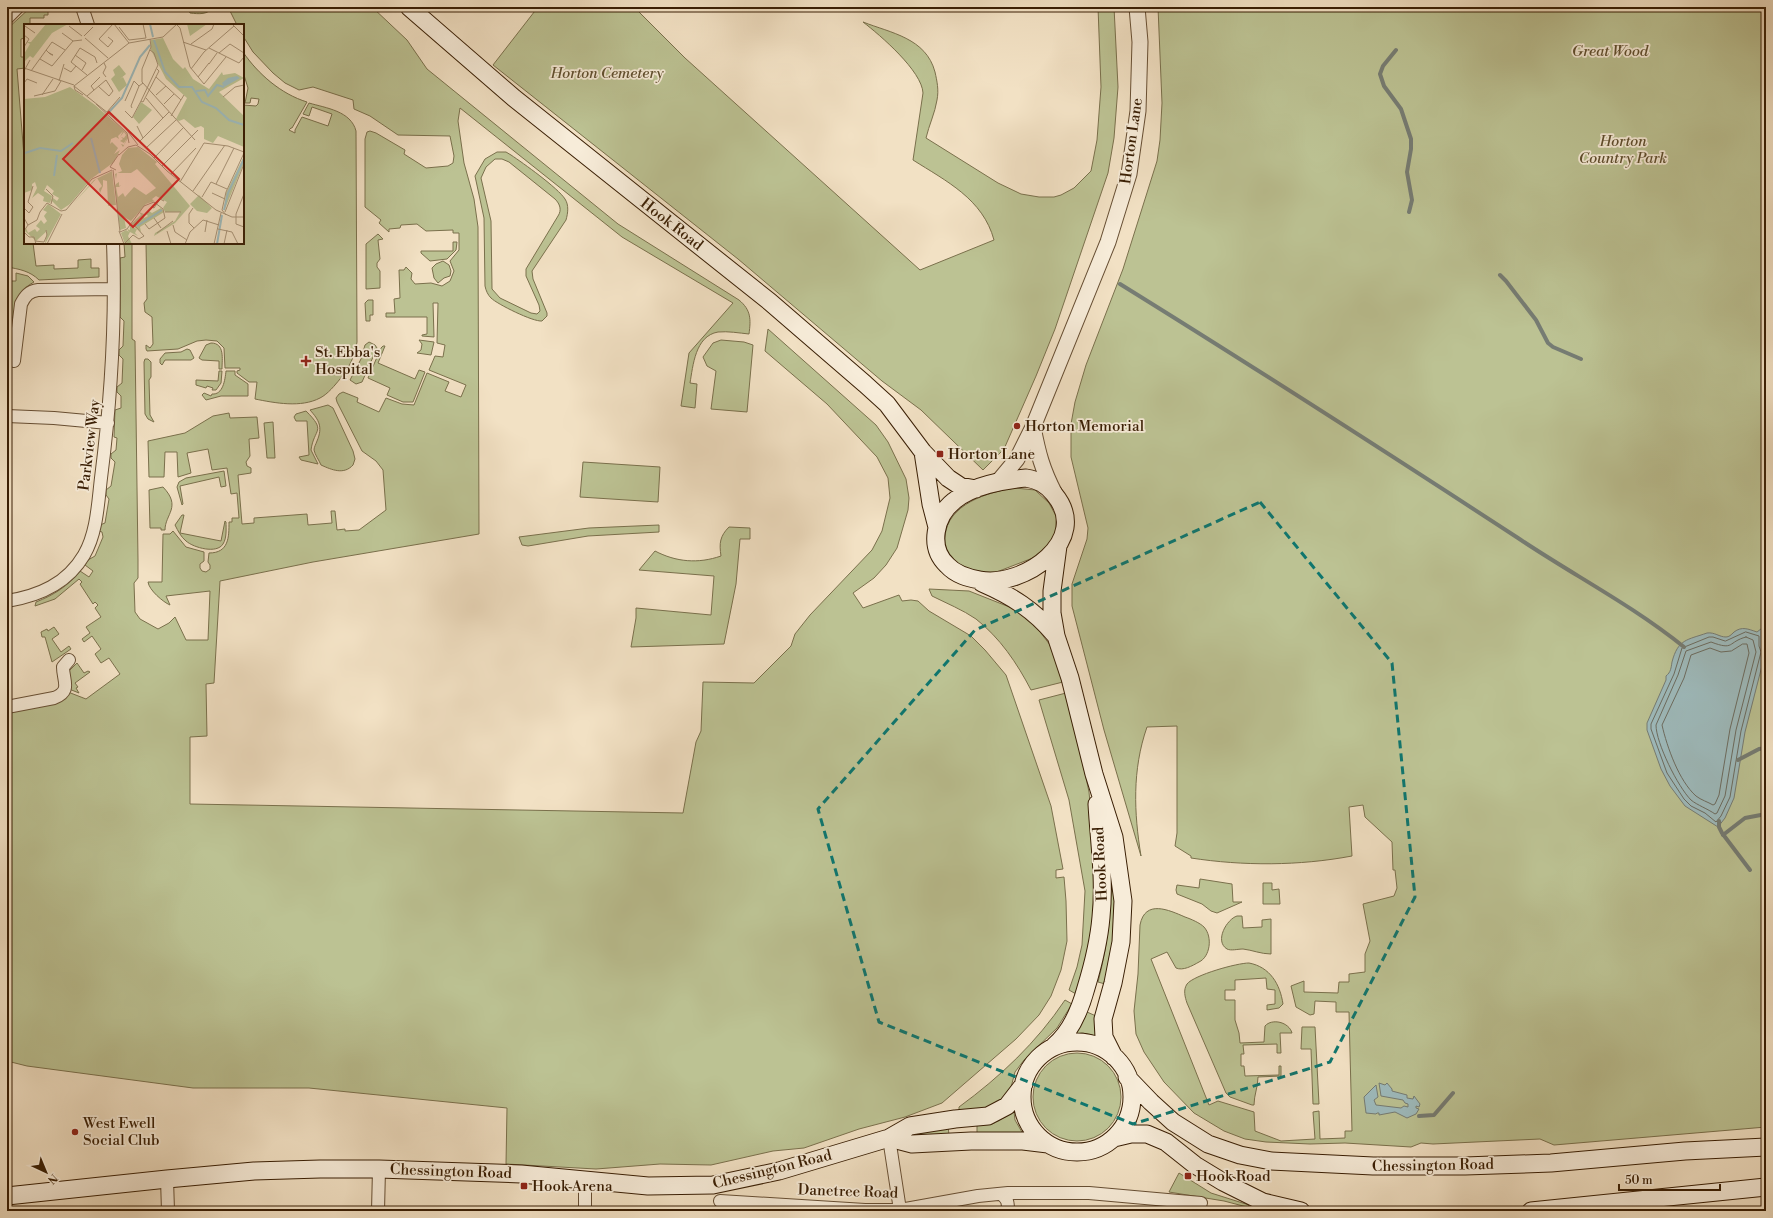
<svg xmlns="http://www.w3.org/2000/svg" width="1773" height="1218" font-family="'Libre Bodoni',serif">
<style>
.green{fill:#bcc293;stroke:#7a704c;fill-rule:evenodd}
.water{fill:#9ebbbd;stroke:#767c73}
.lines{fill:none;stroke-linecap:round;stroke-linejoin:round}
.shore{stroke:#6c6c60;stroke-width:1}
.stream{stroke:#767c73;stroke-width:4}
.minor-casing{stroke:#674f34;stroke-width:14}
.tertiary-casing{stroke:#674f34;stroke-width:17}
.secondary-casing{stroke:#391e04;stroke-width:19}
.minor{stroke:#f7ecd9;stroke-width:12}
.tertiary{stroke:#f7ecd9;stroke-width:15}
.secondary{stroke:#f7ecd9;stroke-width:17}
.marked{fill:none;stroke:#0f766e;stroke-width:3;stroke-dasharray:8 5;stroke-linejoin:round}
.poi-dot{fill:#8f2418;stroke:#f7ecd9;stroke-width:1.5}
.labels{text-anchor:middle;stroke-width:3.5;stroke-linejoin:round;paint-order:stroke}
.park-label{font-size:15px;font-style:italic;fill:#604f2f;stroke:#f7ecd9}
.street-label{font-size:15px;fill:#391e04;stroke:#f7ecd9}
.poi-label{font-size:15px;fill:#391e04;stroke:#f7ecd9;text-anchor:start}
.inset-river{fill:none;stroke:#9ebbbd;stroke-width:2}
.inset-road{fill:none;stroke:#a89377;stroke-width:1}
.view{fill:#d62828;fill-opacity:0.15;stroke:#d62828;stroke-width:2}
.inset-edge{fill:none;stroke:#391e04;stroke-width:2}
</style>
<rect width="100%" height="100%" fill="#f2e1c4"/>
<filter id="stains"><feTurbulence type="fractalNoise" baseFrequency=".005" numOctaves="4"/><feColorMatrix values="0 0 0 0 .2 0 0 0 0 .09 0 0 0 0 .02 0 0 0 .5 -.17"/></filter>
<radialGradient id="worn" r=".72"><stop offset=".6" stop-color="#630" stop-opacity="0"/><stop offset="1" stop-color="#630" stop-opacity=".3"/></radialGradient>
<!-- green -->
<path class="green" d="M31,7H38V9H48V15H44V18H30V25H25V38L21,39V57H25V68L17,69L25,169V243H33L36,266L54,265V269L78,268V260L91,259V268H99V277L39,280C30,271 19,269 7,267V29Z
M187,7H213C208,15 199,14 190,13Z
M228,7H372L407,40L427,69L618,224L739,300C751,310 751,319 749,334C739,333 728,331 718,332C695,336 693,366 690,383L697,384L695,408L681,406L689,353L733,303L622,237L460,108L458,121L464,163L474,199L478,227L479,534L313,562L220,581L214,683L206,684L207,736L190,737V804L683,813L696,742L701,731L703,682L754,683L791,646L795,634L810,615L872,550L882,531L890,498L888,478L877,457L827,404L765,351L768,329L876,425L888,442L906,479L909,498L908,510L897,548L886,565L874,578L853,593L863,608L899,595L902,601L911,600L918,601L929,611L971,636L985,650L1006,675L1051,806L1063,869L1056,870V878L1064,877L1066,901L1067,941L1061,970L1051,996L1039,1015L1016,1039L942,1103L905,1117L859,1129L804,1148L773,1151L711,1165L660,1164L596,1169L506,1164L507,1108L309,1088H193L27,1066L7,1061V711L68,692L86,699L120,674L109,658L101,663L95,654L101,649L92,636L84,642L82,639L90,633L86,627L101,617L95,608L98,605L95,602L93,604L80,584L82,582L79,579L55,599L35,606L36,602C54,595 68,586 80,571L89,577L93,571L85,565L88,560L95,556L103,537L102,532L99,531L100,525L105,523L109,499L106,495V490L111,486L115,462L111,458V454L116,450L117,438L114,437L115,410L121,408V396L117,392V387L122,383L123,359L119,355V350L123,346L124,321L120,317V258L125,257L124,243H132V339L135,341L138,560V578L134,583L135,612L140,619L158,629L169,623L175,617L186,640H208L210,591L166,596L170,605C163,602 149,590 148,582H162L163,534H170L173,531L186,547L204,552V561L200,564V568L202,571L206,572L210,569V565L208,562L209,553C229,553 229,537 229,522H232V518H239L237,493L231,494L227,468L212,470L208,449L187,453L191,473L178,477L177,452H165L164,477H149L148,441L185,433L213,416L229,413L230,418L257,417L259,438L249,439L250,456L246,462L247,466L251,468V473L238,475L242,524L254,523V518L307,514L308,525L332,523L331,511H335L337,530L345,529V531L359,530L386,510L383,470L376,461L362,451L337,402L336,398L339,394L343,392L358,398L357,402L379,412L386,398L402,404L414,405L427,373L449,382L445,391L461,397L466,385L429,370L435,356L443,357L445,345L437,343L438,303H433L434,337L422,336V335L427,334V317H386V313H395L394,299L400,298L399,270H404L406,267L412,273L411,279L415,284L431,283L442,286L450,281L454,271L450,261L459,250V233H453V230L426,231L417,224L401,225L400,228L389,229V232L379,223L381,220L365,207V139L367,132L370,131L376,133L405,150L404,154L426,168L448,166L453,163L454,156L450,136L398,135L370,116L354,109L353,100L313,87L299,90L285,83L273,73L253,52L243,36V25H237Z
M538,7H634L685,58L920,270L994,240C983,199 946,181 913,160L923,93C922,71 880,35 863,22C891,33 926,38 935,72C937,81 939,90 937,100C935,113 929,125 926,138L998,183L1021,194L1039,197H1054L1061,195L1074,188L1091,171L1097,140L1101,87L1098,7H1114L1118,87L1114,138L1108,173L1055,329L1036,376L1004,449L983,470L921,410L882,381L738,259L493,65Z
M1158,7H1766V1127L1554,1145L1540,1139L1433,1144L1421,1143L1411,1147L1345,1143L1310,1144L1266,1142L1245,1139L1224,1131L1194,1113L1164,1082L1144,1052L1136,1034L1134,1011L1138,974L1140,925C1145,899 1169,910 1185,917C1191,919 1200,923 1204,927C1213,937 1210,957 1199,962C1192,966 1183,971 1176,968L1167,952L1151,959L1209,1105L1218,1101L1254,1112L1255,1131L1281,1141L1315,1139L1313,1112L1319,1111L1320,1139L1345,1138V1131H1352L1349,1012H1336V1002L1315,1001L1314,1014L1310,1015L1296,1007L1291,986L1304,981V992L1338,993L1339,982H1349V974L1365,972V954L1370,941L1363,904L1394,896L1397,888L1395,870H1393L1392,842L1365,817L1363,805L1349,807L1352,856C1299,866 1243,866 1191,858V856L1175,846L1177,833V726L1147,727C1132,770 1134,813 1141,856L1104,730L1072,606V584L1087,539L1088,528L1071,457V424L1075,402L1086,365L1123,269L1157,161L1160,140L1162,103Z
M243,52C258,74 281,94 307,102L292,128H291L289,130L295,133V130L302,117L328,126L332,114L312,107L309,116L303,114L309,103C326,108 351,111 356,131L357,342C355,356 349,368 340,379C335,385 328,394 320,398C301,408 275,403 255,399L257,382H249L237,373V371L240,370V368H225L224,348L217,341L206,340L197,341L178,349L147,351L146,349V345L150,348L153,344L152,317L145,312L144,303L147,299L146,243H243V105L256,106L258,104L259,99L251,98L250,103H245L248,88L243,72Z
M497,152H506L511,155C523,163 558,188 565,199C569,205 568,213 566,220L532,271L533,279L547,313V316L542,321C533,322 497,304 491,298C488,295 486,291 485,286L484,218L475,176L485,159ZM495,159H502L509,162L555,199C560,204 562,210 558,216L526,269V276L539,305L540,311L537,314L531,313L500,298L492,289L491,221L481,178L486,167Z
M378,234L383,239L378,240L380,259L377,263V267L380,271V288L366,289V244Z
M453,242H457L456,250L447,259L430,261L421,253V251H453Z
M443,261L449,265L451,271L450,276L444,278L438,283L434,278L432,268L436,264Z
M16,273L28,276L34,282C20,289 15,302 13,318H11L10,281H16Z
M368,300H373V315H370V321H366L365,303Z
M419,340L434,342L431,355L417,353L421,350L422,344Z
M721,340L744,342L753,345L747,412L711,409L716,371L707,366L703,357L713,343Z
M369,342L375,345L377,348L362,382L356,384L350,380L361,359L365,345Z
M211,343C225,343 222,359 222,369H219V361L202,360L199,358L206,345Z
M383,346H385L378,363L415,379L419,370L425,372L413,402H403L387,395L390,388L368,378L381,348Z
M187,349L190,350L194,358L191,360H165L162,365L160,363V359L165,353L181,352Z
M148,359L151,362V377L149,380L150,415L154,422L148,419L145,414L144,362L145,359Z
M219,371H222L221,383L216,390H212L213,388L207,386L206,388L196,385V380L218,381Z
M226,371H235V375L248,384V396H221L206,400L202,395L204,393L211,396L212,394C223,395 225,380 226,371Z
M328,405L333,408L353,451L355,459L353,465C344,475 332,470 321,465C319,460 315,455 314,450C314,447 316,444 317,441C323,427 319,420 310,410Z
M306,411C327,432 314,428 311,450L318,464L301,460L299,457L309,455L307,421H296L294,417L296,414Z
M273,422L275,458H267L264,423Z
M583,462L660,467L658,502L580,497Z
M224,471L226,486L221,487L219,477L180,486L183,504L182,505L177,487L179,482L186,478Z
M163,487C182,507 165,514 165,530H161V528H150L149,490Z
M1015,488L1035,490L1049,503L1056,516V531L1055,536L1038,556L994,573H969C963,568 955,563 950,557C946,551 944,543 945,537C947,504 988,492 1015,488Z
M182,515H184L180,533L221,541L225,521L226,522C226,528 227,538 223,544C217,554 194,548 186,541C181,537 178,531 175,525Z
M659,525V532L588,536L528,546L522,545L519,537L589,528Z
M729,527L750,528V539H740L736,584L724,644L631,647L636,618V608L711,615L714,576L639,570L655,551C676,562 698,564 721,556C719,543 720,536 729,527Z
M929,589L969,591L1017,610L1034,624L1050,645L1063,682L1031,690C1017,663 1000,638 976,619C963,610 946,603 932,596Z
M54,627L59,634L52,639L61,652L69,646L71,649L52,662L45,637H42L41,632L47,629L48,631Z
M77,663L84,673L88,671L90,672L75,683L78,687L76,688L79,693L69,689L68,672Z
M1066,693L1074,721L1089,792L1097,875L1093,941L1076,994L1069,990L1077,967L1082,945L1085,891L1069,800L1039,700Z
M1109,860L1116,911L1115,931L1105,984L1098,982C1109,940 1112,904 1109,860Z
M1200,879L1232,884L1233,902H1242L1217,913L1211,911L1202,904L1177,894L1176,890L1177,885L1199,888Z
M1263,883H1272V890L1279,889L1280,904H1263Z
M1237,916H1242L1243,928L1262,927V920L1271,919V954C1261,954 1252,950 1243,949C1238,949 1231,951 1227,949C1214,941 1227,919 1237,916Z
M1249,963C1270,967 1280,984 1283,1004L1279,1008L1267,1010V1005L1275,1004V990L1267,989L1266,978L1235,980V990H1225V1000H1235V1020L1239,1033L1240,1043L1264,1042L1265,1026C1272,1018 1289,1022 1292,1033H1280L1281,1053H1277V1044L1243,1045L1244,1054H1241V1066H1244L1245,1076L1279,1075V1066H1281V1076L1258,1077C1258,1087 1254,1095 1254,1105H1252L1230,1097L1226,1093L1187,1003C1185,997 1183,990 1187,984C1194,975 1237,963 1249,963Z
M1065,1000L1072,1004L1057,1028L1024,1060L1015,1072L1010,1091L994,1107L959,1112V1107C1000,1077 1037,1042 1065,1000Z
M1087,1012L1096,1016V1036L1082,1033L1074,1034Z
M1302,1027H1315L1319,1104H1313L1311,1049H1301Z
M1033 1097a44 44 0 1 1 88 0a44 44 0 1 1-88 0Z
M1014,1112L1015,1120L1023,1134H977V1125L998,1121Z
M948,1126L949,1135H909Z
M1179,1173L1211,1193L1249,1205L1247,1207L1224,1201L1169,1192Z"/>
<!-- water -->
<path class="water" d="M1766,625L1762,640L1765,654L1745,732L1734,798L1725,818L1718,827L1685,806L1670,786L1661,769L1647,730V723L1666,680V676C1671,672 1671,668 1672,662C1678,639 1687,640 1707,633C1715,632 1719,637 1726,637C1729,637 1731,635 1734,632C1742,626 1748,629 1757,632Z
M1379,1083L1385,1085L1387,1083L1392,1089V1091L1407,1095V1098L1413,1099L1414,1096L1420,1104L1419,1107L1416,1106V1108L1419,1109L1416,1114L1407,1118L1395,1112L1379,1115V1113H1377L1376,1114L1366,1113L1364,1097L1376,1085L1378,1097L1374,1100L1376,1105L1401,1108L1404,1106L1408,1107V1104L1405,1103L1403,1100L1381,1096Z"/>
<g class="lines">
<!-- shore -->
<path class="shore" d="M1746,632L1759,636V646L1761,652L1741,731L1730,797L1721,816L1716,822L1705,813L1691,806L1684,799L1667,773L1651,729V724L1674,674L1682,648L1709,637H1713L1725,641Z
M1746,637L1753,640L1756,652L1736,730L1725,796L1717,813L1715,814C1708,809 1697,805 1691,800C1678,787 1656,743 1656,725L1678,675L1686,651L1711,642C1735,651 1727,642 1746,637Z
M1743,644H1747L1749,653L1730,729L1719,795L1715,804L1713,805C1708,802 1701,800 1696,796C1679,781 1667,747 1662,725L1684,678L1691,655L1710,648L1721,652L1731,651Z"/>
<!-- stream -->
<path class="stream" d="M1396,50L1383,66L1380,74L1384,86L1401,109L1411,139V149L1407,172L1412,200L1409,212
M1500,275L1506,281L1536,320L1548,343L1553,347L1581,359
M1120,284C1254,367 1386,452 1518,538C1573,575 1632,605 1684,647
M1738,760L1759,749L1766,748
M1719,821V827L1722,833L1750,870
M1723,835L1745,818L1766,814
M1419,1116L1434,1115L1453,1093"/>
<!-- minor casing -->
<g class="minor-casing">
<path id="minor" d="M82,7L88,25
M7,18L18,7
M14,361L21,304C25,296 29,291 38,290L113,289
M7,416L54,418L108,423
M7,601C39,596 67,584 84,555C97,533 98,503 101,478C111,400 116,322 113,243
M7,707L54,698C72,691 63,681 63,667L69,660
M889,1138L900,1210
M167,1179L168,1211
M1001,1194C1008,1199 1008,1203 1008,1211
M720,1201L865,1210H900L978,1196L1008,1193H1089L1201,1203
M378,1211L379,1169
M585,1211V1180"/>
</g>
<!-- tertiary casing -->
<g class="tertiary-casing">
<path id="tertiary" d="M1033,427C1038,453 1042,469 1055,494
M997,483L1017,459L1033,427L1108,242L1129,174L1138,111L1140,42L1137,7"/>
</g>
<!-- secondary casing -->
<g class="secondary-casing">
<path id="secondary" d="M409,7L514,98L770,302L865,384L887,404L923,452L948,478L960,486L976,489
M923,452L931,504L937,527
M1026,478C1038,480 1046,484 1054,494C1093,540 1023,588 980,580C968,578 956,575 947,565C928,547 935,516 954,501C971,486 1004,480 1026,478Z
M1058,546L1052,591V613L1056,636L1070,678L1094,774L1114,837L1123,901L1121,942L1113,983L1103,1019L1104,1037L1114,1057
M982,583C1012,596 1034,610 1055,635
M1022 1097a55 55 0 1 1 110 0a55 55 0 1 1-110 0Z
M1054,1046C1071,1032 1080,1010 1086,988C1093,965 1099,941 1101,917C1105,880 1099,841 1097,804
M1127,1077L1151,1102L1173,1122L1208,1144L1240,1155L1271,1161L1373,1166H1465L1551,1163L1685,1151L1766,1147
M889,1138L912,1144L971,1141H1023L1048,1144
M1114,1138L1131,1134H1147L1166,1142L1195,1165L1223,1182L1263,1202L1301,1211
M7,1196L167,1179L254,1171L320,1169H379L521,1174L648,1186L713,1185L779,1171L889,1138L910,1126L955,1119L988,1116L1007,1106L1024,1084
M1531,1211L1766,1187"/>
</g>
<!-- minor -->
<use href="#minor" class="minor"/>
<!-- tertiary -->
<use href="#tertiary" class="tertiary"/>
<!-- secondary -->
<use href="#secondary" class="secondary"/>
</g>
<!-- marked area -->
<path class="marked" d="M1260,502L1392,663L1415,897L1330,1062L1133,1124L879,1022L818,809L975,630Z"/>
<!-- markers -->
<g class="poi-dot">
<path d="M304 355h4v4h4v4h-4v4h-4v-4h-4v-4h4z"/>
<circle cx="1017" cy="426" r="4"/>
<rect x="936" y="450" width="8" height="8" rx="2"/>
<circle cx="75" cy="1132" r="4"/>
<rect x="1184" y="1172" width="8" height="8" rx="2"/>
<rect x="520" y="1182" width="8" height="8" rx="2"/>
</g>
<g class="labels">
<!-- park labels -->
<g class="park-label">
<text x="1610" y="56">Great Wood</text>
<text x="607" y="78">Horton Cemetery</text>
<text x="1623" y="146">Horton<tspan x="1623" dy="17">Country Park</tspan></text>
</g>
<!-- street labels -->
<g class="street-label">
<text transform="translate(1131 141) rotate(-82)" y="5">Horton Lane</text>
<text transform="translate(672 224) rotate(38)" y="5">Hook Road</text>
<text transform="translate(89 445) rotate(-83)" y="5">Parkview Way</text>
<text transform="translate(1100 864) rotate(-93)" y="5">Hook Road</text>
<text transform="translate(1433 1165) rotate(-1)" y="5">Chessington Road</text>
<text transform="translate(772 1169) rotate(-14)" y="5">Chessington Road</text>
<text transform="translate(451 1171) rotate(2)" y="5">Chessington Road</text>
<text transform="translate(848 1191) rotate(2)" y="5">Danetree Road</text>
</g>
<!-- poi labels -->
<g class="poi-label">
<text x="315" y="357">St. Ebba's<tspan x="315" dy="17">Hospital</tspan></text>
<text x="1025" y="431">Horton Memorial</text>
<text x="948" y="459">Horton Lane</text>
<text x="83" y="1128">West Ewell<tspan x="83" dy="17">Social Club</tspan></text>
<text x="1196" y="1181">Hook Road</text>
<text x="532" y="1191">Hook Arena</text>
</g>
</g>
<!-- overview -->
<g transform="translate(24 24)">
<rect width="220" height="220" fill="#f2e1c4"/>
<path d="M22,0H44L28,9L9,34L6,32L0,38V30L6,20L3,18H7ZM163,0H183L166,12ZM139,14L149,35L159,45L161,43L169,55L185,65L198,48L199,51L211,49L220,54L195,68L220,92V123L194,112L189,119L180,115V104L177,102L171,104L160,95L155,97L152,95L163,74L142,55L127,26V16ZM95,41L102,50L96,55L99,53L103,61L95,68L87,55L91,51L89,46ZM46,63L71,81L97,104L102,109L103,111L104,114L99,123L97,120L100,121L103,114L100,119L96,117L99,115L97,113L100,114L102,111L100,108L96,113L99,107L94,112L95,115L92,113L87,115L86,120L88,118L94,124L90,130L96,126L90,138L67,155L46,180L37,186L27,176L26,179L19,177L20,173L14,169L8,174L13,164L11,158L8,160V166L0,169V75L21,73ZM23,161L30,167L28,170L35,174L33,177L29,174L27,176L28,172L20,167ZM117,78L128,86L115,100L109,93ZM114,123L133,138L131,140L166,182L151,199L130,212L131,209L151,197L156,188H141L139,184L143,178L132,172L128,175L130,177L122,180L107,197L100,193L102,204L96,206L91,162L92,160L95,158V162L97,161L95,163H92L94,173L99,169L101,173L110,163L122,171L132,164L113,145L107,149H93L92,155L91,150L98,147L95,140L98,131L104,124ZM220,132V139L200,187L202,169ZM88,147L92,181L84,182L83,157L79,156V162L76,169L75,165L78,162L73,154L49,180L70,156ZM175,171L188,184L183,189L173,187L166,180ZM24,180L37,190L21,220L23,207L12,217L1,207L2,204L4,209L11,205L13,208L16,205L12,202L17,196L20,200L23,197L20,192L23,188L19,186ZM137,184L140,188L116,203L117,208L107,200L117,191L115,188L120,190V194L124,192L122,190L125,187L128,189ZM106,202L113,205L111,209L114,212L106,208L104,212L108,220H101L97,209L102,206L105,208L103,205L106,206Z" fill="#bcc293" fill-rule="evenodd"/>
<path d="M213,52L216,54L200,63L198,59L204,54Z" fill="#9ebbbd"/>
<path class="inset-river" d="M126,0L129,13M130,16L141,48L155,63H168L178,78L192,84L205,96L220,101M172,67L181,66L184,72L193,61L200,63M85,88L98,74L116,33L126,21M67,114L76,149M1,129L16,124L37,127L49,119M30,152L33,131M200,186L204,169L220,135M113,202L138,186M193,220L198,191"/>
<path class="inset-road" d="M90,0L105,19M119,0L122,14M152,0L156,4L166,43L180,60L202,33M208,0L220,12M1,2L11,9M45,2L58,12M95,3L105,16L122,14M38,9L49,17L58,16M0,11L5,15L0,23M60,12L69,3M84,13L89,17L84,23L75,15L89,0M61,14L84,34M126,15L127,23L118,45V58L171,116M159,18L182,26M167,20L188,5L190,0M206,20L220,29M185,24L215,39L220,33M22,26L25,29L28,31H29L25,29M126,26L130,29L134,41L117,77L119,78L135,47L133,45M195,29L206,20M51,31L62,39L58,46M16,35L28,42L49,17M80,39L82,43L79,49L82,53M185,40L193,29M0,44L50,61M40,44L47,48L52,42M167,45L180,28L210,2M0,47L6,36M7,47L28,18L41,26M63,51L47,38L56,24L71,33L73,39M132,53L157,76M174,53L185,39M35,57L40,40M0,59L3,55L13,59M50,62L105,19L139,13L153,0M50,62L99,101L114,121M50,62L51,66L59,71M74,62L85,72L89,67L82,56M70,66L67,62L76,53M18,71L29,55M132,71L142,62M10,72L31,67L37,57M63,72L82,56M199,73L211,63L220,61M122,74L139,94M101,77L110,57L115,62M72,80L103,109L105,119M140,80L150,70M108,84L107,82L115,62L119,59M101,87L108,94L117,77M83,88L96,73M147,92L160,71M113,102L119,114M109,112L126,128M115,118L145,88M122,124L152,96M95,131L104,123L112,121L126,130L143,147L192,186L208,193H220M130,134L160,103M138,142L174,106M89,146L96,208M92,146L86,143L95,130M147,150L172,124M156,158L180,119L204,122L220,128M192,160L210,124M22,165L29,172L27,180M169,167L201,121M188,169L201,175M220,170L212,190V200L220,203M178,173L187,158L203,165M130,183H128L130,184L136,175L140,177M169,184L165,190V199L170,204M1,185L5,189L9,183L4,178L9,162M16,188L23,179L37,187L42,186L68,155L88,146M141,188H157M201,188L220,140M202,191L198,186L202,168L220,129M0,194L4,201L0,207M130,194L137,204M4,201L13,196L16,188M149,201L151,208L163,216M194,205L208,208L214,220M95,207L100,220M143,207L147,220M0,208L5,213H10L12,220M96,208L103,205L120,182L130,178L139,185L141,194L125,205L121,200M181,208L183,196M133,209L149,197M11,217L20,218L23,211L22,206M23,220L38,190M100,220L109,211L115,215L120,212L112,203L105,201M161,220L166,208L179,196L195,201M190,220L197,189M200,220L203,206"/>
<path class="view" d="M85,88L155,155L109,203L39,135Z"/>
<rect width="220" height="220" class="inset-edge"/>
</g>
<!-- margin -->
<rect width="1773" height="1218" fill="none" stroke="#f2e1c4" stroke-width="24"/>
<rect x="8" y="8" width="1757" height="1202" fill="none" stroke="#391e04" stroke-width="2"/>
<rect x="12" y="12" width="1749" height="1194" fill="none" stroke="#391e04"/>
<!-- north arrow -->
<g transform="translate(46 1172) rotate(136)" stroke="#f7ecd9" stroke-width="3" paint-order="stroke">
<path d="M0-3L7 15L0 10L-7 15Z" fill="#391e04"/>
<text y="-6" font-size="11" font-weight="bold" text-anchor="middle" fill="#391e04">N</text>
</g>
<!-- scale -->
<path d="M1619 1184v6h101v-6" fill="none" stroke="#391e04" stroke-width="2"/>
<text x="1625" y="1184" font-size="12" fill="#391e04" stroke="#f7ecd9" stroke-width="3" paint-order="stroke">50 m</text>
<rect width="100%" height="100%" filter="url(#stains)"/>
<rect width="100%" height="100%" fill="url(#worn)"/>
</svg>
